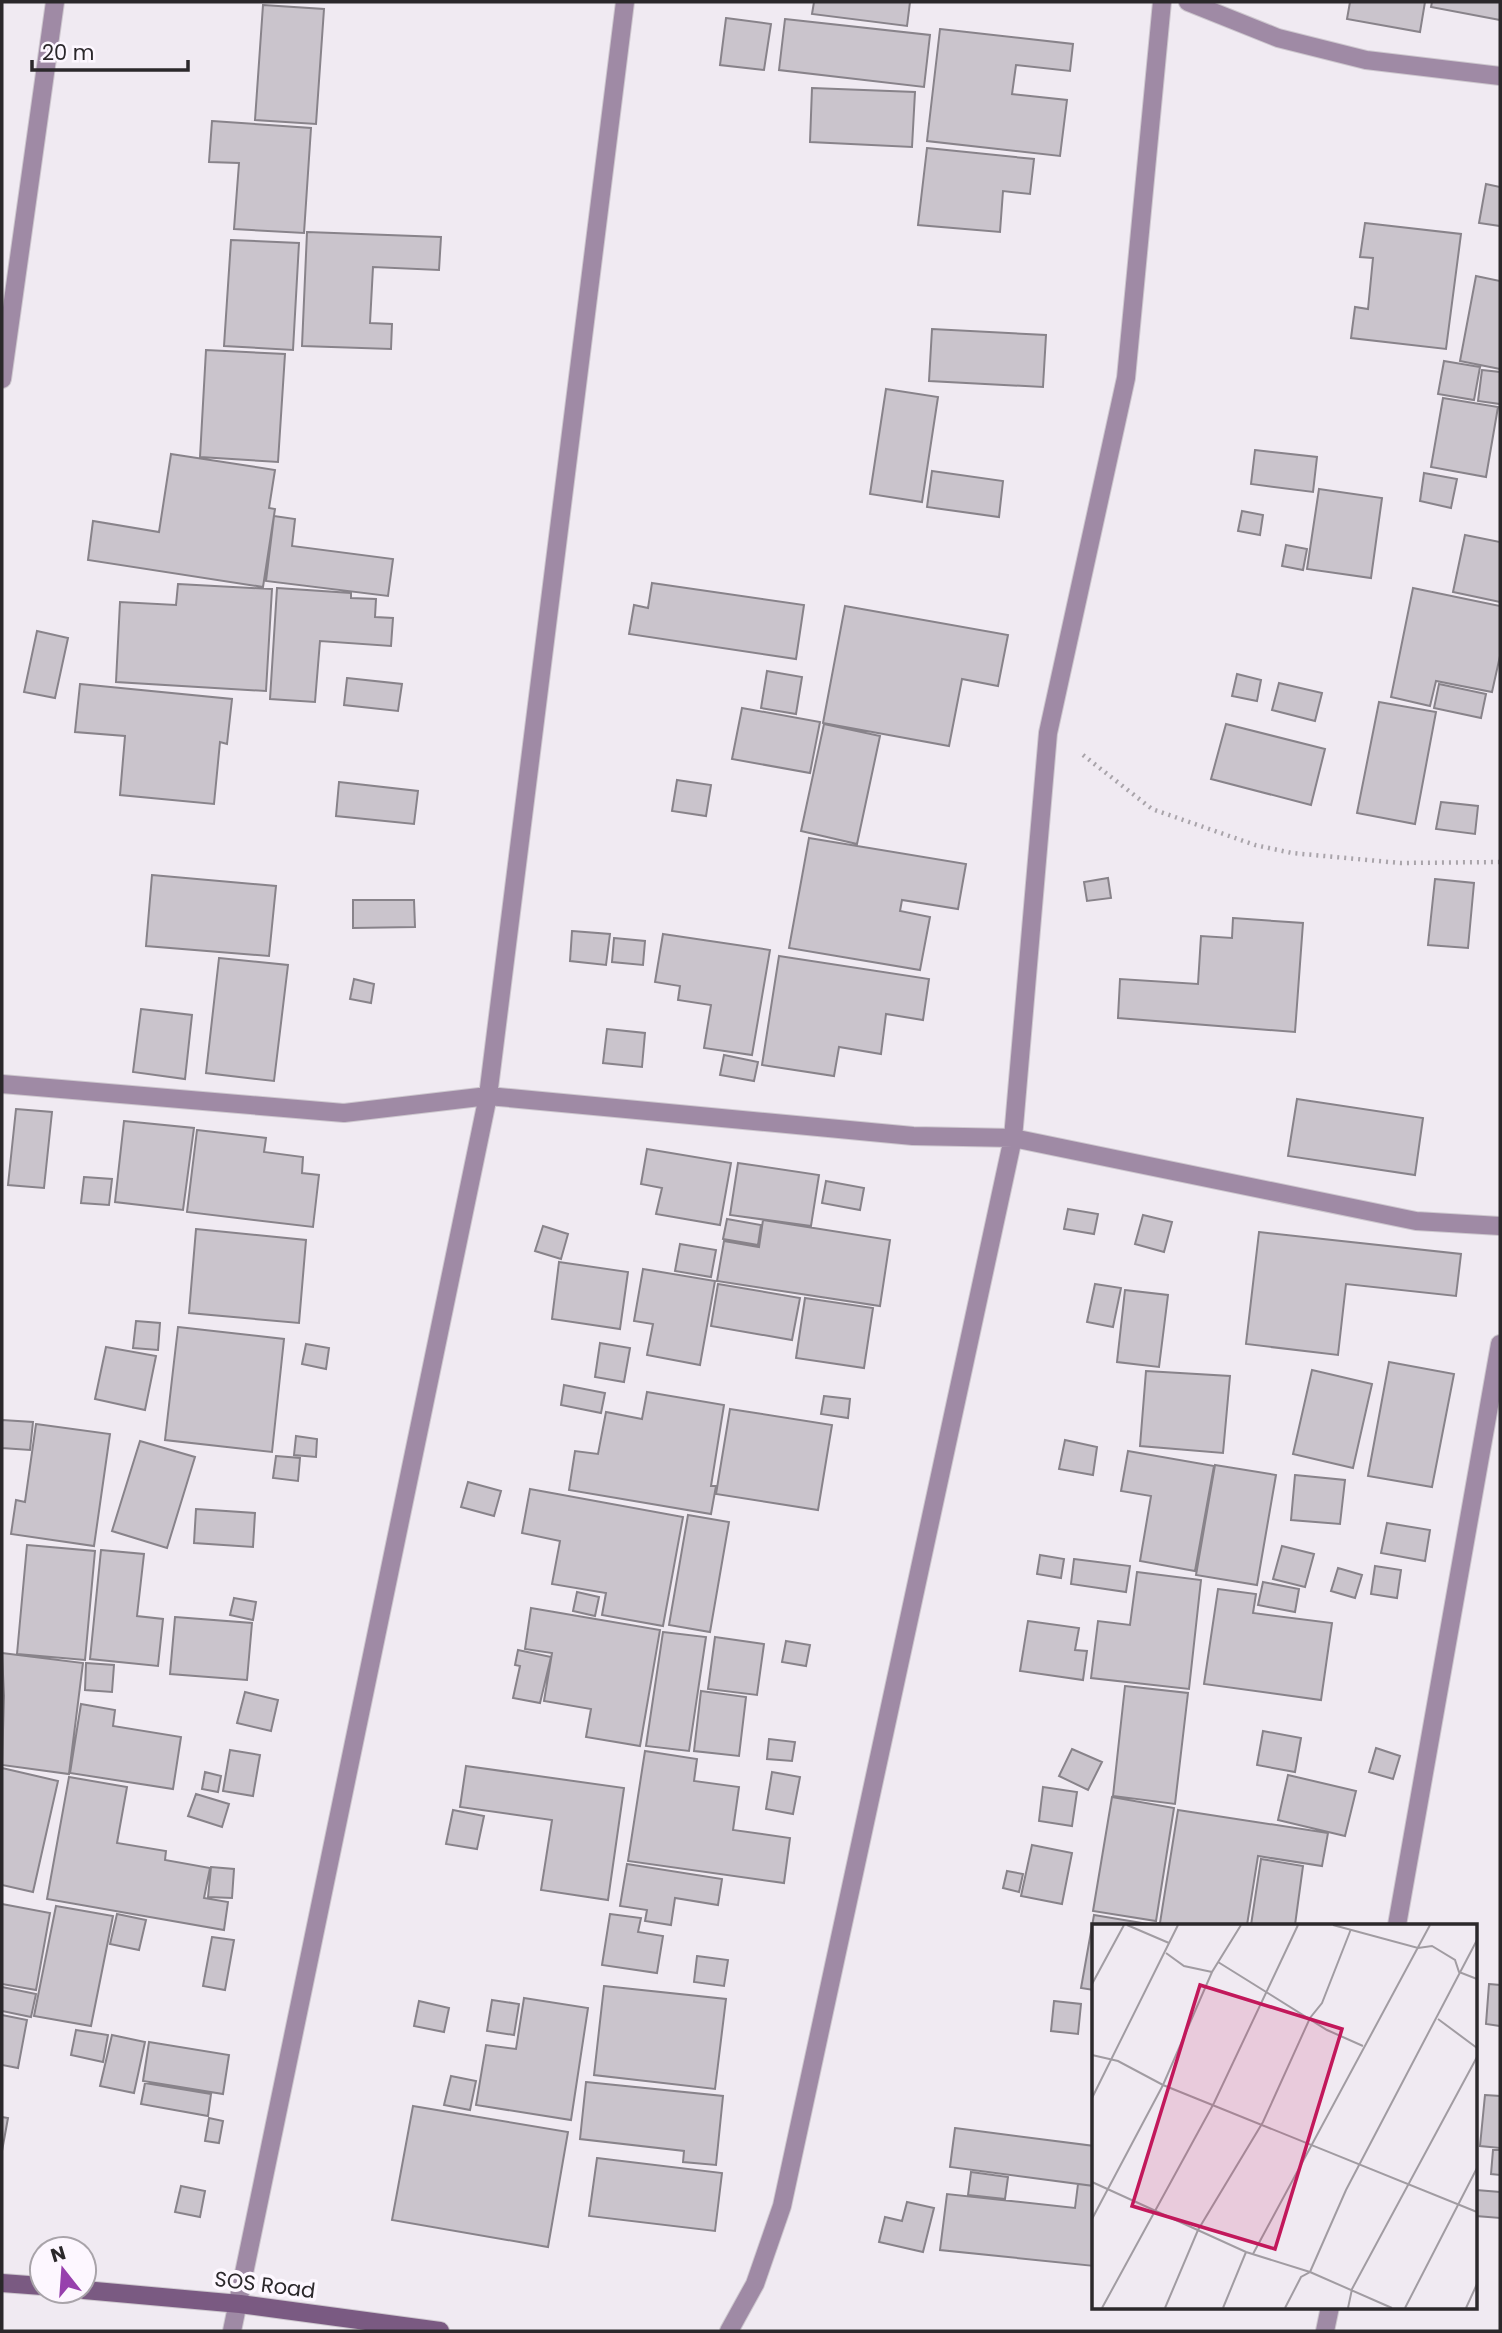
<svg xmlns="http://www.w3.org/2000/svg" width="1502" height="2333" font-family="Poppins,sans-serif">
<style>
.building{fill:#cac4cc;stroke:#88838a;stroke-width:2}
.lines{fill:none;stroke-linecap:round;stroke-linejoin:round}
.street-casing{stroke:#cdc7ce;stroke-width:20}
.secondary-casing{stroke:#cdc7ce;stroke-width:20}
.path{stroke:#a9a4aa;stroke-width:4.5;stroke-dasharray:2 5;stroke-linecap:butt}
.street{stroke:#9f8aa5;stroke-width:18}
.secondary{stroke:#7a5a82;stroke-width:18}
.labels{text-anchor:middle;stroke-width:7;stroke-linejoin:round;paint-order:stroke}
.street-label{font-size:21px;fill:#2b282b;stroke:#fdf7ff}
.inset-road{fill:none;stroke:#a19ca2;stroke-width:2}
.view{fill:#c2185b;fill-opacity:0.15;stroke:#c2185b;stroke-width:3.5}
.inset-edge{fill:none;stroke:#2b282b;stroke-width:3.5}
</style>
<rect width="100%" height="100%" fill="#f0eaf2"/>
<!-- building -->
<path class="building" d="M814,2H910L907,26L812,14Z
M1350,2H1425L1420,32L1347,19Z
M1432,2H1500V20L1431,7Z
M263,5L324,9L316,124L255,120Z
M726,18L771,24L764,70L720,65Z
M785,19L930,35L924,87L779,70Z
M940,29L1073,44L1070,71L1016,65L1012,94L1067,100L1060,156L927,141Z
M812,88L915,92L912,147L810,142Z
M212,121L311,128L304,233L234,229L239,163L209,162Z
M927,148L1034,159L1030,194L1003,191L1000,232L918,225Z
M1486,184L1500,187V226L1479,223Z
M1365,223L1461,234L1446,349L1351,338L1355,307L1368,309L1373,258L1360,257Z
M307,232L441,237L439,270L373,267L370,323L392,324L391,349L302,346Z
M231,240L299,243L293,350L224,346Z
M1476,276L1500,281V369L1460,361Z
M932,329L1046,335L1043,387L929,381Z
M206,350L285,354L278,462L200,457Z
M1444,361L1480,367L1474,400L1438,394Z
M1482,370L1500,372V404L1478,401Z
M886,389L938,397L922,502L870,494Z
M1443,398L1498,407L1486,477L1431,467Z
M1255,450L1317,457L1313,492L1251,484Z
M171,454L275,470L269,508L275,509L263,587L88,560L93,521L159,532Z
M932,471L1003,481L999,517L927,507Z
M1424,473L1457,479L1451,508L1420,501Z
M1319,489L1382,498L1371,578L1307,569Z
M1242,511L1263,515L1260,535L1238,531Z
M274,516L295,519L292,546L393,559L388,596L266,581Z
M1465,535L1500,542V602L1453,592Z
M1286,545L1307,549L1303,570L1282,566Z
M652,583L804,605L796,659L629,634L634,605L648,608Z
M178,584L272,589L266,691L116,682L120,602L176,605Z
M277,588L351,593V598L376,599L375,617L393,618L391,646L320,641L315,702L270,699Z
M1413,588L1500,606V656L1492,692L1436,681L1430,706L1391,697Z
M845,606L1008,635L998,686L962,679L949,746L823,723Z
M37,631L68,638L55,698L24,692Z
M767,671L802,677L796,714L761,708Z
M1237,674L1261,680L1257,701L1232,696Z
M347,678L402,684L398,711L344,705Z
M1279,683L1322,693L1315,721L1272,710Z
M80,684L232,699L227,744L220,742L214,804L120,795L125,736L75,732Z
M1439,684L1486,694L1481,718L1434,708Z
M1379,702L1436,712L1415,824L1357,813Z
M742,708L820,722L810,773L732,759Z
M824,724L880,736L857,844L801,831Z
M1226,724L1325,749L1311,805L1211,779Z
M677,780L711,785L706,816L672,811Z
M339,782L418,791L414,824L336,816Z
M1441,802L1478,806L1475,834L1436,829Z
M809,838L966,864L958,909L902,900L900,911L930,917L920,970L789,948Z
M152,875L276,886L269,956L146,946Z
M1108,878L1111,898L1087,901L1084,882Z
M1435,879L1474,883L1468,948L1428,945Z
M353,900H414L415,927L353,928Z
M1233,918L1303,923L1295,1032L1118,1018L1120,979L1198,984L1201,936L1232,938Z
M572,931L610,934L606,965L570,961Z
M663,934L770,950L752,1055L704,1048L711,1005L678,1000L680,986L655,982Z
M614,938L645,941L643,965L612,962Z
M779,956L929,979L923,1020L886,1014L881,1054L839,1047L834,1076L762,1065Z
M219,958L288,965L274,1081L206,1073Z
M354,979L374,984L371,1003L350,999Z
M141,1009L192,1015L185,1079L133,1072Z
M607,1029L645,1033L642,1067L603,1063Z
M724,1055L758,1062L754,1081L720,1075Z
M1297,1099L1423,1118L1415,1175L1288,1156Z
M16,1109L52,1112L44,1188L8,1185Z
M124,1121L194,1128L183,1210L115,1202Z
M197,1130L266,1138L264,1152L303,1157L302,1173L319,1175L313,1227L187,1212Z
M647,1149L731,1163L720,1225L656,1214L662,1188L641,1184Z
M738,1163L819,1175L811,1226L730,1215Z
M84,1177L112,1179L109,1205L81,1203Z
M826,1181L864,1188L860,1210L822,1203Z
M1068,1209L1098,1214L1094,1234L1064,1229Z
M1143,1215L1172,1222L1164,1252L1135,1244Z
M727,1219L761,1225L758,1245L723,1239Z
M763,1220L890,1240L880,1306L717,1281L724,1241L759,1247Z
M543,1226L568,1234L561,1259L535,1251Z
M196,1229L306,1240L299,1323L189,1313Z
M1259,1232L1461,1254L1456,1296L1346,1284L1338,1355L1246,1344Z
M680,1244L716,1250L711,1277L675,1271Z
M559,1262L628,1272L620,1329L552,1319Z
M643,1269L715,1281L700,1365L647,1355L653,1324L634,1321Z
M718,1284L800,1298L792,1340L711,1326Z
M1095,1284L1121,1288L1113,1327L1087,1322Z
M1125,1290L1168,1295L1159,1367L1117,1362Z
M805,1298L873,1308L864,1368L796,1358Z
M136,1321L160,1323L158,1350L133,1348Z
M178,1327L284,1339L272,1452L165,1440Z
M600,1343L630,1348L624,1382L595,1377Z
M306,1344L329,1348L326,1369L302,1364Z
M106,1347L156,1356L145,1410L95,1399Z
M1389,1362L1454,1374L1432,1487L1368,1476Z
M1312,1370L1372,1384L1353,1468L1293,1454Z
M1146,1371L1230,1376L1223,1453L1140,1446Z
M564,1385L605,1393L601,1413L561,1405Z
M647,1392L724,1405L711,1486H716L711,1514L569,1490L575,1451L598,1454L606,1412L642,1419Z
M824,1396L850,1399L848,1418L821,1414Z
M730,1409L832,1425L818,1510L716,1494Z
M2,1420L33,1422L30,1450L2,1448Z
M36,1424L110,1434L94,1546L11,1534L16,1500L25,1502Z
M296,1436L317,1439L316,1457L294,1455Z
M1065,1440L1097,1447L1093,1475L1059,1469Z
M140,1441L195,1457L167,1548L112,1531Z
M1128,1451L1214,1466L1195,1571L1140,1561L1151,1496L1121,1491Z
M276,1456L300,1458L298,1481L273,1478Z
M1215,1465L1276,1475L1257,1585L1196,1575Z
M1295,1475L1345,1480L1340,1524L1291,1520Z
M468,1482L501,1491L494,1516L461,1507Z
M530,1489L683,1517L663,1626L602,1615L606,1593L552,1584L560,1541L522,1533Z
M196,1509L255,1513L253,1547L194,1543Z
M688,1515L729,1522L710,1632L669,1625Z
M1387,1523L1430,1530L1425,1561L1381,1553Z
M27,1545L95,1551L85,1660L17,1654Z
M1282,1546L1314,1554L1305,1587L1273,1579Z
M101,1550L144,1554L137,1616L163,1619L158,1666L90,1659Z
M1040,1555L1064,1559L1061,1578L1037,1574Z
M1074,1559L1130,1566L1126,1592L1071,1584Z
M1375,1566L1401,1570L1397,1598L1371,1594Z
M1338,1568L1362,1575L1355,1598L1331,1591Z
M1137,1572L1201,1580L1189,1689L1091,1678L1098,1621L1130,1625Z
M1263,1582L1299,1589L1295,1612L1258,1605Z
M1218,1589L1256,1594L1253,1613L1332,1623L1321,1700L1204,1684Z
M577,1592L599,1597L595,1616L573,1611Z
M234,1598L256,1602L253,1620L230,1615Z
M531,1608L660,1630L640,1746L586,1737L591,1709L544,1701L552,1653L525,1649Z
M175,1617L252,1623L247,1680L170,1674Z
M1028,1621L1079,1628L1075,1650L1087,1651L1083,1680L1020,1671Z
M663,1632L706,1637L689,1751L646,1746Z
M715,1637L764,1644L757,1695L708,1689Z
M786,1641L810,1645L806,1666L782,1662Z
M518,1650L551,1657L540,1703L513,1698L520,1666L515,1665Z
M2,1653L83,1663L69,1774L2,1765L4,1696Z
M86,1663L114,1665L112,1692L85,1690Z
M1125,1686L1188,1693L1175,1804L1113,1796Z
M701,1691L746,1697L739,1756L694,1751Z
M245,1692L278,1700L271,1731L237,1723Z
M81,1704L115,1710L113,1726L181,1737L173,1789L70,1773Z
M1263,1731L1301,1738L1295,1772L1257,1765Z
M769,1739L795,1742L792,1761L767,1759Z
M1376,1748L1400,1756L1393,1779L1369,1772Z
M1072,1749L1102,1762L1088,1790L1059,1776Z
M230,1750L260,1755L253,1796L223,1791Z
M645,1751L697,1759L694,1781L739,1787L733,1830L790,1838L784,1883L628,1861Z
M466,1766L624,1788L608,1900L541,1890L552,1820L460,1807Z
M2,1768L58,1781L33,1892L2,1885Z
M205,1772L221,1776L218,1792L202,1789Z
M772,1772L800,1777L793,1814L766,1809Z
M1288,1775L1356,1791L1345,1836L1278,1820Z
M69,1777L127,1787L117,1843L166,1851L165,1860L210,1868L204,1898L228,1902L224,1930L47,1899Z
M1043,1787L1077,1792L1072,1826L1039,1821Z
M196,1794L229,1804L222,1827L188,1816Z
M1112,1797L1174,1808L1156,1921L1093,1911Z
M453,1810L484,1816L477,1849L446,1844Z
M1178,1810L1328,1833L1322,1866L1258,1856L1247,1925H1153L1160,1923Z
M1032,1845L1072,1853L1062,1904L1021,1896Z
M1261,1859L1303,1866L1295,1925H1251Z
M627,1864L722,1879L718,1905L675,1898L671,1925L645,1921L647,1910L620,1906Z
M211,1867L234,1869L232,1898L208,1897Z
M1007,1871L1023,1874L1019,1892L1003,1888Z
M2,1904L50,1913L36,1990L2,1984Z
M56,1906L113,1916L91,2026L34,2016Z
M117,1914L146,1920L139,1950L110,1944Z
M610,1914L641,1918L638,1932L663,1936L657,1973L602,1965Z
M1094,1915L1148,1924L1094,1925V1990L1081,1988Z
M212,1937L234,1940L225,1990L203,1986Z
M697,1956L728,1960L724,1986L694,1982Z
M1489,1984L1500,1985V2026L1486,2024Z
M604,1986L726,1999L715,2089L594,2075Z
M2,1987L36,1994L31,2017L2,2011Z
M524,1998L588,2008L571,2120L476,2105L486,2045L516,2049Z
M492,2000L519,2004L514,2035L487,2031Z
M419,2001L449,2008L444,2032L414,2026Z
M1054,2001L1081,2004L1078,2034L1051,2031Z
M2,2015L27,2020L18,2068L2,2065Z
M76,2030L108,2035L103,2062L71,2055Z
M112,2035L145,2042L134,2093L100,2086Z
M149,2042L229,2055L223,2094L143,2081Z
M451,2076L476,2081L470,2110L444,2105Z
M586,2082L723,2096L716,2165L683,2162L684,2151L580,2139Z
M145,2083L211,2094L208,2116L141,2104Z
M1485,2095L1500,2096V2148L1480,2146Z
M413,2106L568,2132L548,2247L392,2220Z
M2,2117L8,2118L2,2151Z
M209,2118L223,2121L219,2143L205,2141Z
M955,2128L1094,2146V2186L950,2167Z
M1493,2150H1500V2175L1491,2174Z
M597,2158L722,2173L715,2231L589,2216Z
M971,2172L1008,2177L1005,2199L968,2195Z
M1078,2184L1094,2186V2266L940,2250L947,2194L1075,2208Z
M181,2186L205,2191L200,2217L175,2212Z
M1476,2190L1500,2192V2218L1476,2216Z
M907,2202L934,2208L923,2252L879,2242L885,2217L902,2221Z"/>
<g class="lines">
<!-- street casing -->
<g class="street-casing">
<path id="street" d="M1188,2L1278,38L1366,60L1500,76
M2,379L55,2
M2,1084L344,1113L488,1096L913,1136L1013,1138L1416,1221L1500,1226
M1397,1925L1500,1344
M232,2331L488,1096L625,2
M729,2331L755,2284L782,2206L1013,1138L1048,733L1126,378L1162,2
M1325,2331L1330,2307"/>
</g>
<!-- secondary casing -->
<g class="secondary-casing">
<path id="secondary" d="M2,2283L42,2286
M84,2290L240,2304L440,2331"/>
</g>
<!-- path -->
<path class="path" d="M1083,755L1152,809L1255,845L1292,853L1400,863L1500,862"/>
<!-- street -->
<use href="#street" class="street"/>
<!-- secondary -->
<use href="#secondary" class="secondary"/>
</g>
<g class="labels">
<!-- street labels -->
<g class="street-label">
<text transform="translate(265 2285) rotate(7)" y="7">SOS Road</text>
</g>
</g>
<!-- overview -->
<g transform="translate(1092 1924)">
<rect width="385" height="385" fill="#f0eaf2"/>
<path class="inset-road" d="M35,1L77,19M241,1L326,24L340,22L363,36L367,48L385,55M74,29L92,42L120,48M126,38L235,106L271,122M0,60L32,1M346,95L385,124M0,131L26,137L71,161L385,288M0,174L86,1M0,258L154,328L218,348L300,384M0,295L71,161L120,48L149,1M161,330L338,1M10,384L122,179L206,1M73,384L106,306L171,198L218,94L230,79L259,5M131,384L154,328M193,384L209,353L218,348L254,266L385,16M256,384L260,365L385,133M313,384L385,244M374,384L385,360"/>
<path class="view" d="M108,61L250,105L183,325L40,282Z"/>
<rect width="385" height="385" class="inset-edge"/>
</g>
<!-- border -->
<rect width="1502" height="2333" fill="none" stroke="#2b282b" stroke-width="7"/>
<!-- north arrow -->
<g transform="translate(63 2270) rotate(343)"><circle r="33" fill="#fdf7ff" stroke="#a9a4aa" stroke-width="2"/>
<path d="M0-5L12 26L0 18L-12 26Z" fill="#9740ad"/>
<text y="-10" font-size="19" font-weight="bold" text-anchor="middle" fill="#2b282b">N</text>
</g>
<!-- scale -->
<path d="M32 60v10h156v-10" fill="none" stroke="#2b282b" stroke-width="3.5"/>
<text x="42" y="60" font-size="21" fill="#2b282b" stroke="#fdf7ff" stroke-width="5" paint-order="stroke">20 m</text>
</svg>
